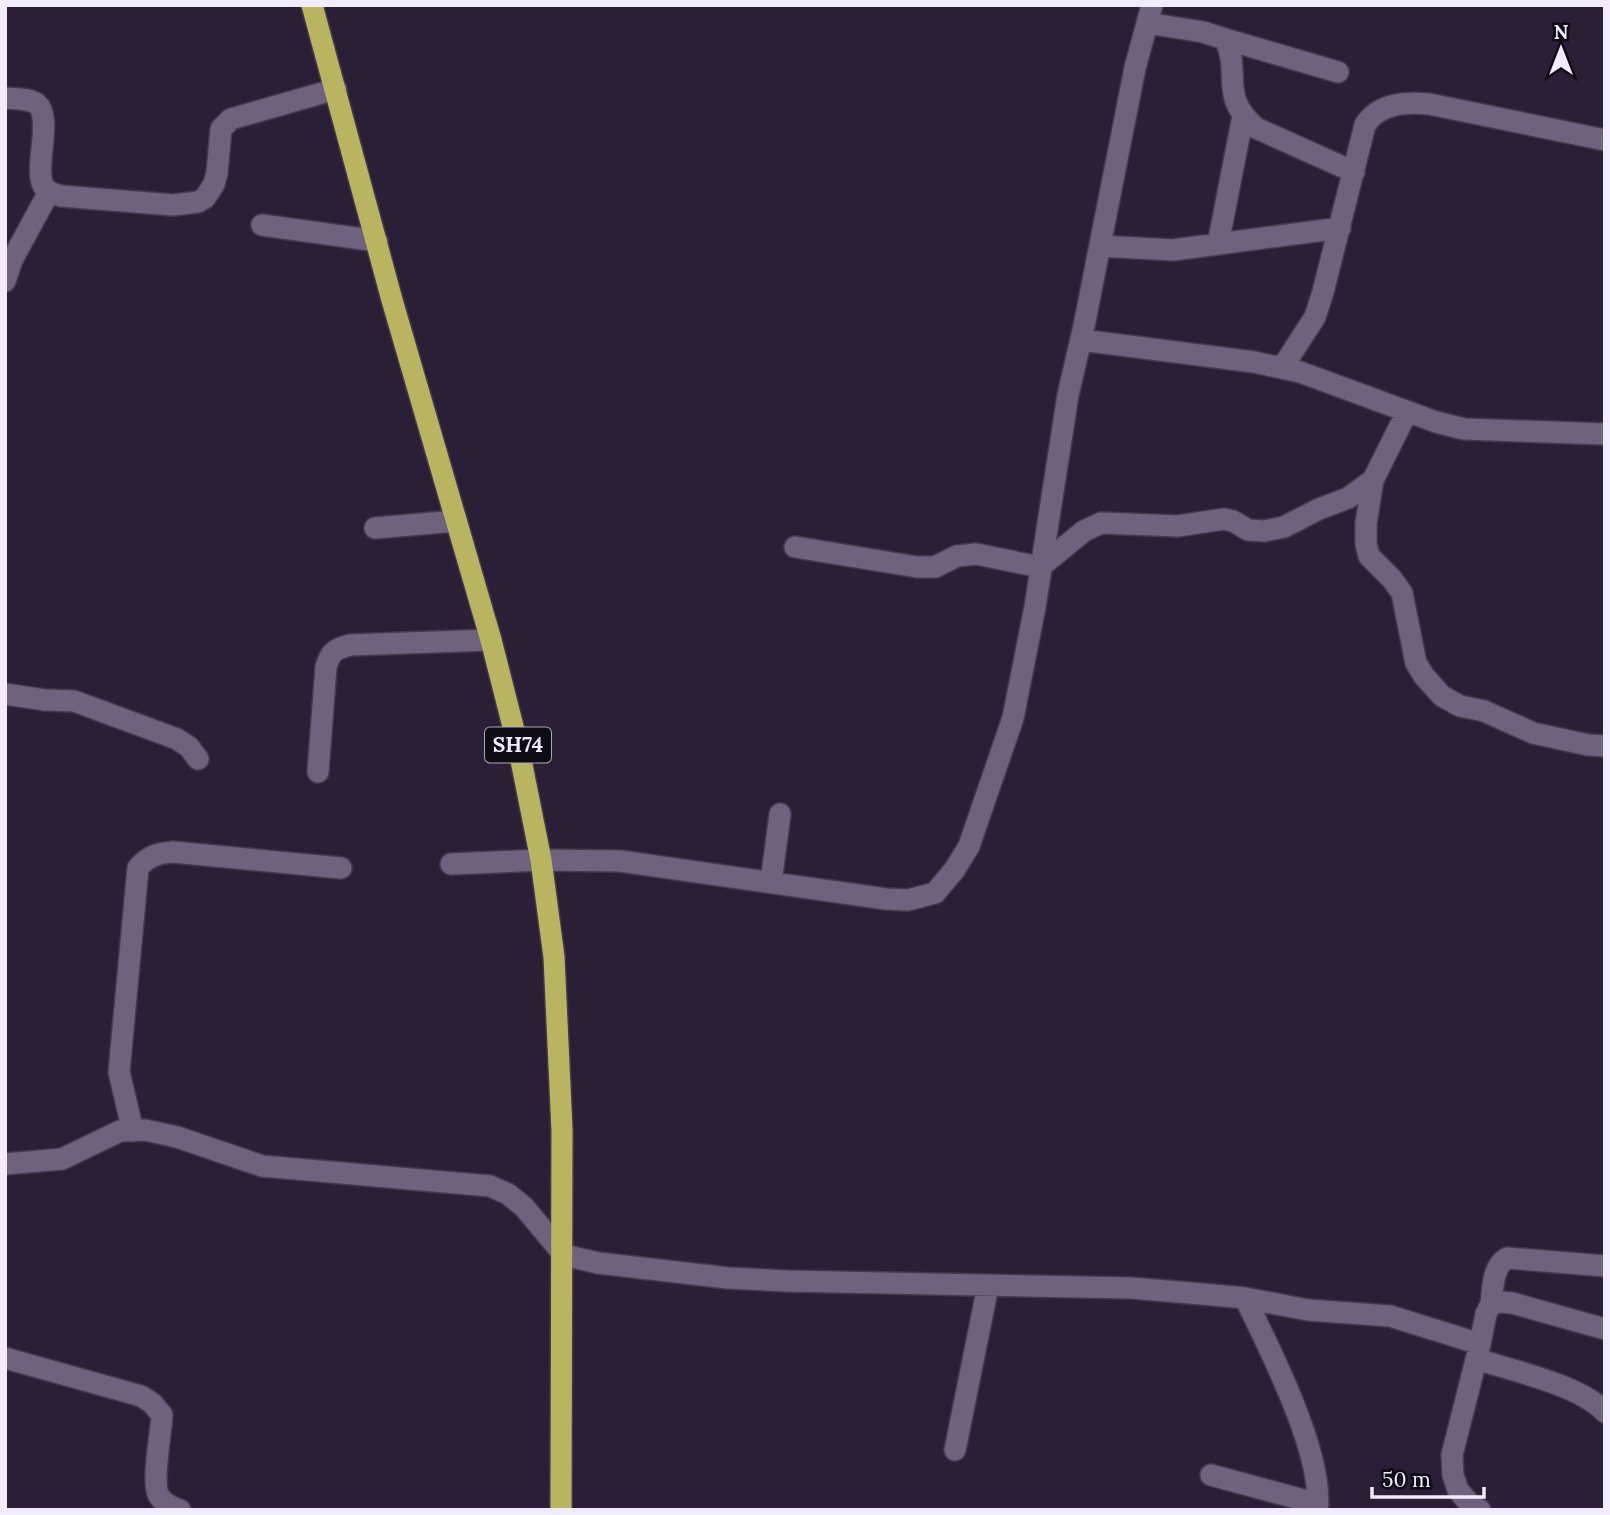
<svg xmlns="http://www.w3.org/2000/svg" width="1610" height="1515" font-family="Lora,serif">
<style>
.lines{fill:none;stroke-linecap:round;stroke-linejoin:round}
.minor-casing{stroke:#443a4f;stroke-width:24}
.highway-casing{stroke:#443a4f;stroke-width:24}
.minor{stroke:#6f627e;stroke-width:21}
.highway{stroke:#bab460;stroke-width:21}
.labels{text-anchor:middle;stroke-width:5;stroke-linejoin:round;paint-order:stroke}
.shield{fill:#100c16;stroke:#aea8b6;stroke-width:2}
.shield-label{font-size:21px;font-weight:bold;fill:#f2ebfb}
</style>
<rect width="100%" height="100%" fill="#2a1f37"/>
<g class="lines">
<!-- minor casing -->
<g class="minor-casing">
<path id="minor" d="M1147,23L1203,32L1225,39C1242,75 1218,95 1256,128L1354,172
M1225,39L1338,72
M5,98C15,99 29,98 37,104C53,118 34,166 43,185C46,192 54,194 61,196L173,205L198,202L205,198L214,184L217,173L221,129L231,119L336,89
M262,225L377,241
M1218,244L1243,116
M1100,246L1173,250L1340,228
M5,281L12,260L49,192
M1081,340L1254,362L1300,372L1436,422L1464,429L1605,434
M1282,368L1315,317L1323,292L1365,125C1379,103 1405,102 1429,104L1605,140
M1407,412L1373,480L1366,523V544L1369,556L1392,579L1402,593L1416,663L1424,676L1442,696L1460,706L1484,711L1533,733L1588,745L1605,746
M375,528L456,521
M795,547L917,567H935L957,556L976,554L1040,567L1084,531L1101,523L1178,526L1224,519L1233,521L1248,530L1264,531L1284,527L1319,509L1348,498L1373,480
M5,694L45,700L74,701L177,739L189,747L198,759
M318,772L326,667C330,652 335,649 350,645L491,640
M451,864L541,860L620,861L886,899L908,900L935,893L955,869L969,846L1013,718L1035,607L1068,395L1084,326L1135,68L1152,5
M771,882L780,814
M133,1131L119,1072L138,868C148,856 158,853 173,852L341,868
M5,1164L62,1159L120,1131L145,1130L177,1137L262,1166L490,1186L508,1194L524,1207L564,1255L598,1263L728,1278L787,1281L1131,1288L1213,1295L1245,1298L1308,1310L1390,1316L1480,1344
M1245,1298C1269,1348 1325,1456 1317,1510
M1491,1304C1493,1289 1492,1267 1507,1258L1605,1266
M5,1358L141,1396L152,1403L162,1415C161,1434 152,1478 158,1494C162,1503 171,1507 180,1510
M1477,1359C1513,1371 1580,1385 1605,1412
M955,1450L988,1286
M1211,1475L1318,1504
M1480,1510L1469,1503L1458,1490L1453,1475L1452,1455L1480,1344L1486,1314L1491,1304L1501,1302L1512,1303L1605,1329"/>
</g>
<!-- highway casing -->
<g class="highway-casing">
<path id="highway" d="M312,5L392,300L491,640L519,750L541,860L554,957L562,1130L561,1510"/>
</g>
<!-- minor -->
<use href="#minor" class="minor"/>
<!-- highway -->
<use href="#highway" class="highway"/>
</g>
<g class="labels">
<!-- shield labels -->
<rect class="shield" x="485" y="727.5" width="66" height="35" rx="5"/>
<g class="shield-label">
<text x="518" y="752">SH74</text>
</g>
</g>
<!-- border -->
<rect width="1610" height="1515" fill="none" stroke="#f2ebfb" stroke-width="14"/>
<!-- north arrow -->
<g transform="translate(1561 49)" stroke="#100c16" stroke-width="5" paint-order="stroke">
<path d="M0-5L12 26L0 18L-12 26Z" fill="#f2ebfb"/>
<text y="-10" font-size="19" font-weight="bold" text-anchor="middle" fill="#f2ebfb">N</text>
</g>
<!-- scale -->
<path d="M1372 1487v10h112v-10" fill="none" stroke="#f2ebfb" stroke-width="3.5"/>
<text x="1382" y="1487" font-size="21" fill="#f2ebfb" stroke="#100c16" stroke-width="5" paint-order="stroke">50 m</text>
</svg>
